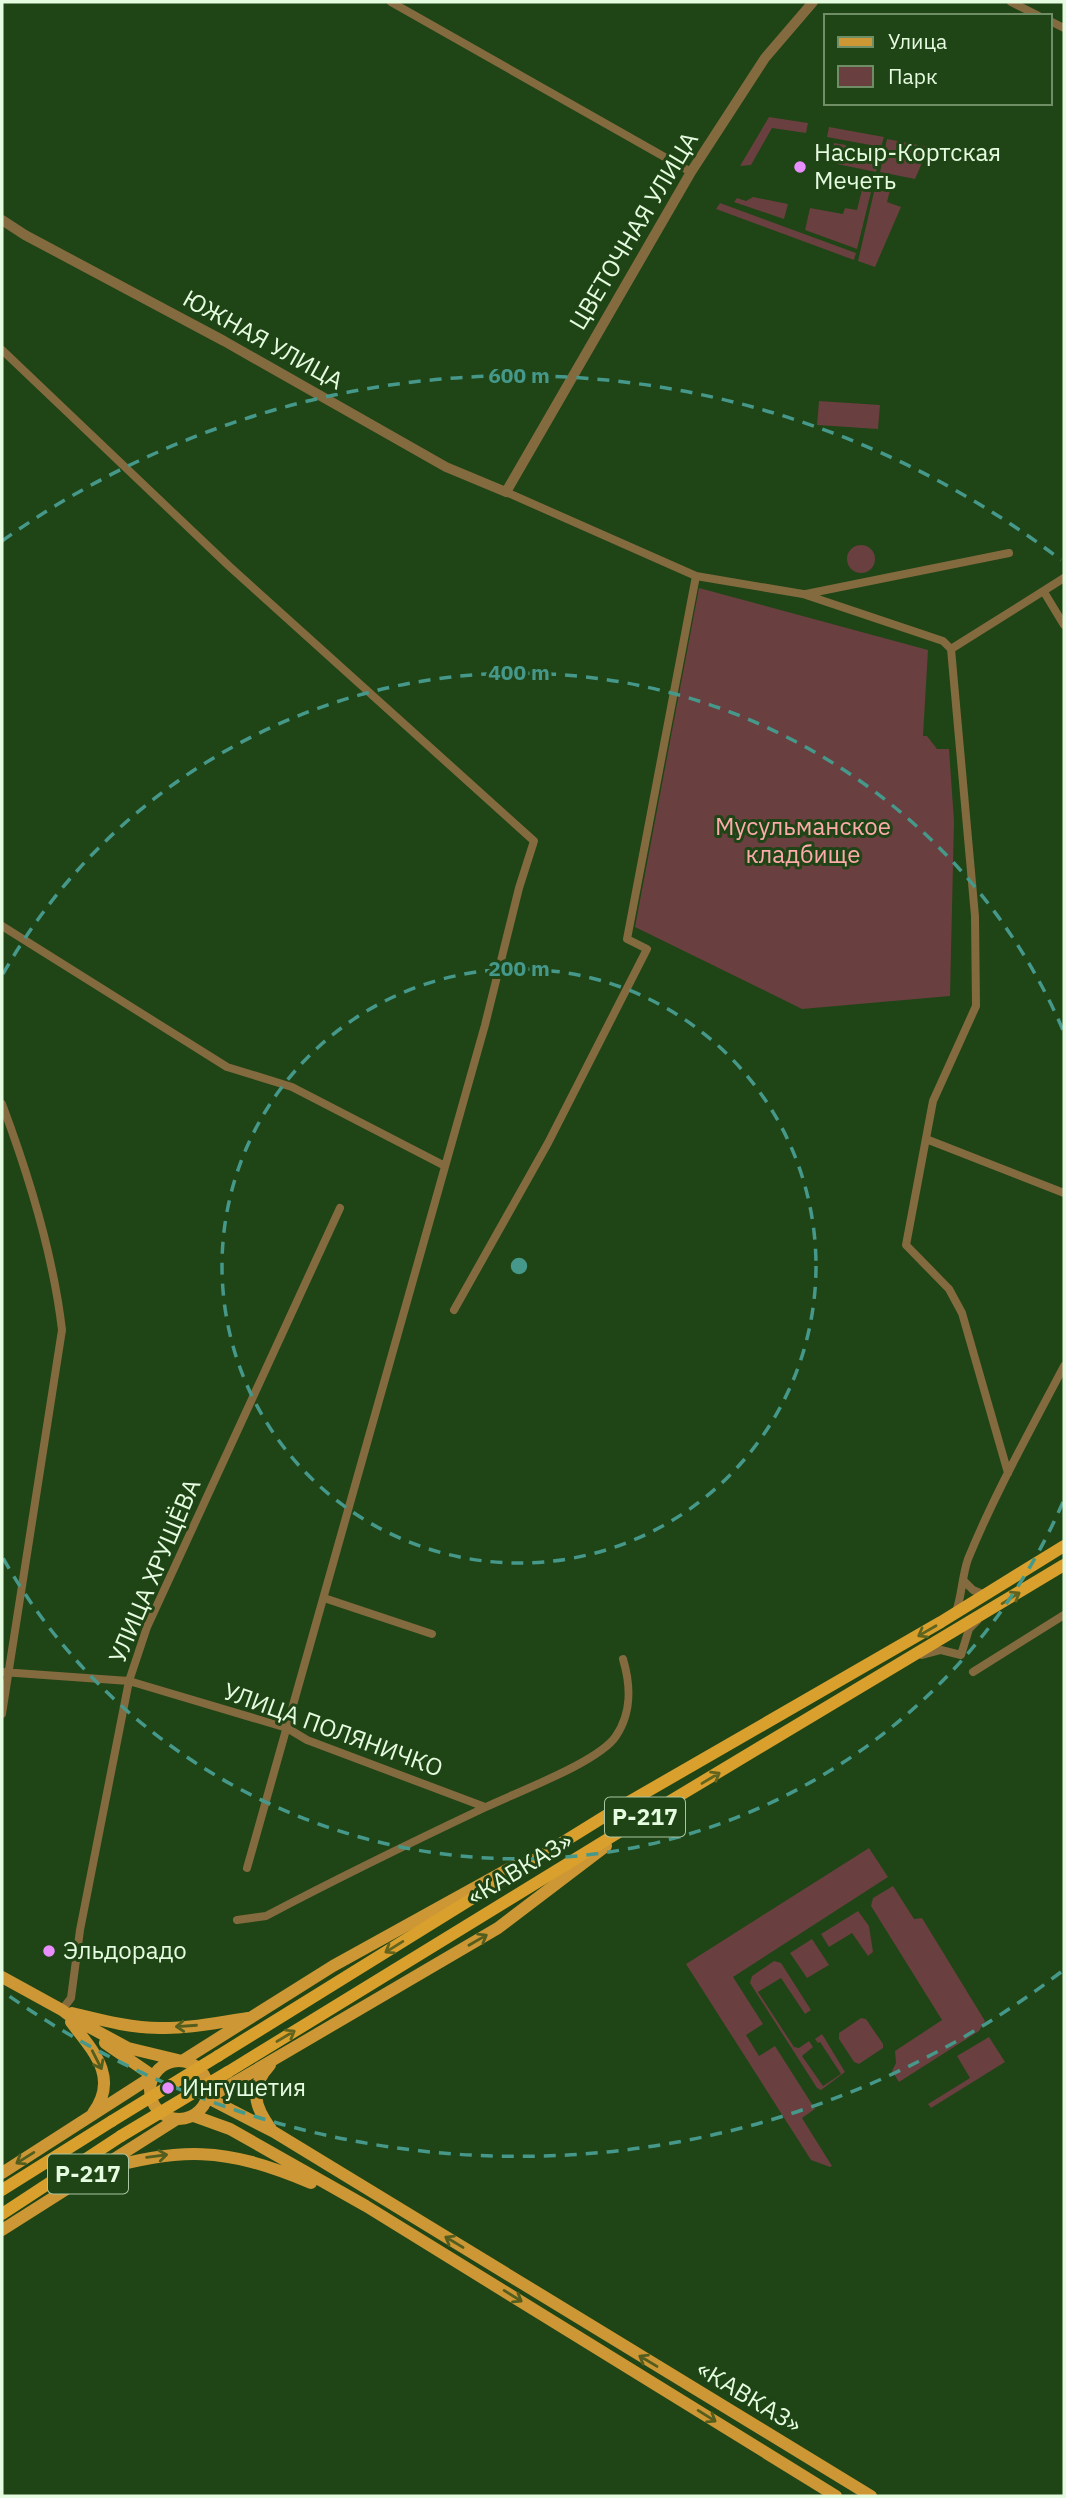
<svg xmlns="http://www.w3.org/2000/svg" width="1066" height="2498" font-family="'IBM Plex Sans',sans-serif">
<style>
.green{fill:#693f3f}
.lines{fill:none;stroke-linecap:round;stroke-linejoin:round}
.minor{stroke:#846a3f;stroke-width:8}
.tertiary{stroke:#846a3f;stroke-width:10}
.primary{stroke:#cc9734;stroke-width:12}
.trunk{stroke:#daa02e;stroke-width:12}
.trunk-bridge{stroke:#daa02e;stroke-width:12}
.oneway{stroke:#60641e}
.oneway2{stroke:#535d1e}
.ring{fill:none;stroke:#45988a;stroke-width:3.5;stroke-dasharray:12 9}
.poi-dot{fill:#e98efe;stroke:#1f4415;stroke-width:2.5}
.labels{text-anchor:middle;stroke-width:6;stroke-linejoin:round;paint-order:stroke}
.shield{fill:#1f4415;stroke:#aac5a3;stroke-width:2}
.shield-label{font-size:23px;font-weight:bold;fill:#e6fce0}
.poi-label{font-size:24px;fill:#e6fce0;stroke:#1f4415;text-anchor:start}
.street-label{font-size:24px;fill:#e6fce0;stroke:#1f4415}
.park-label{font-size:24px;fill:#fcaaaa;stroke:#1f4415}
.centre{fill:#45988a;stroke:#1f4415;stroke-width:3.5}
.ring-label{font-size:21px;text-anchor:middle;font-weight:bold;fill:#45988a;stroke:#1f4415;stroke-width:6;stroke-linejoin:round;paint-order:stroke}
</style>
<rect width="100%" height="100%" fill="#1f4415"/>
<!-- green -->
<path class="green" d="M769,117L808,123L806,133L772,128L751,165L740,166Z
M829,127L884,137L881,147L827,137Z
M887,139L929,147L915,179L880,172Z
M834,143L846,145V155L852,160L860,158L865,149L880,152L876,172L837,164L840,152L833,150Z
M862,190L871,192L857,249L805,230L810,208L843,214L845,208L857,210Z
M890,190L887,202L901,207L875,267L858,261L874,192Z
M753,197L788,204L784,219L734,202L737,198L746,201Z
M720,203L856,253L854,260L716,209Z
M819,401L880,405L878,429L817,425Z
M847 559a14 14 0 1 1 28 0a14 14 0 1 1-28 0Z
M699,588L928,650L923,736H927L937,749H949L954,821L950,996L802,1009L635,927Z
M869,1848L888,1877L733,1977L763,2024L746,2035L759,2056L775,2046L815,2109L802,2118L832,2166L830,2167L811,2160L686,1964Z
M893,1886L914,1919L922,1918L985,2021L979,2031L899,2082L892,2071L896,2063L895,2051L942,2020L871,1906L873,1898Z
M858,1911L869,1926L873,1952L868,1956L852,1933L829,1947L821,1934Z
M812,1939L829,1965L807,1978L790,1953Z
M774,1961L781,1963L811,2010L805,2014L781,1978L758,1992L794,2047L799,2048L809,2041L813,2047L802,2056L823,2086L841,2074L820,2042L818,2043L815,2039L822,2034L845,2072L821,2090L817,2088L750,1983L752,1976Z
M861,2018L866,2019L883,2044V2048L859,2064L854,2062L839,2039V2033Z
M989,2037L1005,2062L931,2108L928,2104L970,2078L957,2056Z"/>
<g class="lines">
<!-- minor -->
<path class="minor" d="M391,2L691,172
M1011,2L1039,16
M1050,21L1064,28
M2,350L229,566L534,841L519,888L485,1025L247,1868
M506,492L696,576L803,594L943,641L951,649L975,916L976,1006L933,1101L906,1245L949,1289L962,1313L1008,1473
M1044,592L1064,625
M806,594L1009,553
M951,649L1064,578
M2,926L227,1067L292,1087L445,1166
M2,1104C29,1176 53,1253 62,1330L2,1714
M926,1139L1064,1193
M454,1310L548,1143L647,949L627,939L696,576
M964,1581L973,1590L985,1595
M324,1598L432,1634
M956,1612C962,1595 962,1576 968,1559C995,1493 1031,1429 1064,1366
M922,1655L941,1650L961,1655L969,1629L977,1621
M2,1672L129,1681L287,1728L307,1740L485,1807
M973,1672L1064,1615
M237,1920L266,1916C338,1878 412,1842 486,1807C517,1792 599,1762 616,1736C632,1712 631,1686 623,1659
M62,2010L71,1998L80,1930L129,1681L147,1627L340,1208"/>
<!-- tertiary -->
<path class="tertiary" d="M2,220L25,235L224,341L446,467L506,492L691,172L765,58L813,2"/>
<!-- primary -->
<path class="primary" d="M2,1977L62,2010L82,2025
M72,2013C101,2020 130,2028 160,2028C189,2029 219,2022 248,2018
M78,2021L128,2048L182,2061L333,1966L514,1866
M71,2022C92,2050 120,2077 93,2113
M150 2090a29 29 0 1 1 58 0a29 29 0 1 1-58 0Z
M270,2065C249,2088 254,2106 271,2129
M208,2098L274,2132L871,2496
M208,2098L498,1928L606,1846
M194,2116L230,2129L366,2206L836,2496
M91,2172C182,2147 223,2146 311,2183
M2,2173L153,2076L105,2043
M2,2230L177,2119"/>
<!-- trunk -->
<path class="trunk" d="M218,2056L615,1810L941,1622L1064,1546
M228,2072L637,1821L1064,1565
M2,2190L112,2121
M2,2214L121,2136"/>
<!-- trunk-bridge -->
<path class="trunk-bridge" d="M112,2121L218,2056
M121,2136L228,2072"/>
</g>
<!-- one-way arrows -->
<defs><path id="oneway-shaft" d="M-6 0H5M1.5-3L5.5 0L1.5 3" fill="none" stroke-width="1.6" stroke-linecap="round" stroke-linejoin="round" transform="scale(1.75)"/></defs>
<g class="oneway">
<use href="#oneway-shaft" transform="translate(1011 1598) rotate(-32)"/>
<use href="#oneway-shaft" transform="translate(927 1631) rotate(150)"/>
<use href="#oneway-shaft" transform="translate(711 1778) rotate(-31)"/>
<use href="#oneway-shaft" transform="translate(394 1947) rotate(148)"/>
<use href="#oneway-shaft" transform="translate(286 2036) rotate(-31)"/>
</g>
<g class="oneway2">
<use href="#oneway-shaft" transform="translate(478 1940) rotate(-30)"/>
<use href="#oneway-shaft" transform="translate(186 2026) rotate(176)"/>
<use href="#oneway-shaft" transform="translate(97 2060) rotate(63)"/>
<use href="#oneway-shaft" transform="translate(157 2156) rotate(-7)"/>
<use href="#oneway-shaft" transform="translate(25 2158) rotate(148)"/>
<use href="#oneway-shaft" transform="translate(454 2242) rotate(-149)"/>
<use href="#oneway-shaft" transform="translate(513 2296) rotate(32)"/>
<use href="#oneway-shaft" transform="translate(648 2361) rotate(-149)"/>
<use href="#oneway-shaft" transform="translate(707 2416) rotate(32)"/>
</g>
<!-- distance rings -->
<g class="ring">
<circle cx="519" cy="1266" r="297"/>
<path d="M1063 1502A593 593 0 0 1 3 1558M3 974A593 593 0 0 1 1063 1030"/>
<path d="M1061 1972A890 890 0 0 1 2 1991M2 541A890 890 0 0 1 1061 560"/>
</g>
<!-- markers -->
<g class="poi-dot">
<circle cx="800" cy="167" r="7"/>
<circle cx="49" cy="1951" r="7"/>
<circle cx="168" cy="2088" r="7"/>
</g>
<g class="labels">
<!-- shield labels -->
<g class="shield">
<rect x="605" y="1797.5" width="80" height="39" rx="5"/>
<rect x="48" y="2154.5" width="80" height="39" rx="5"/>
</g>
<g class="shield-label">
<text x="645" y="1825">Р-217</text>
<text x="88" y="2182">Р-217</text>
</g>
<!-- poi labels -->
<g class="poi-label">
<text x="814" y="161">Насыр-Кортская<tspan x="814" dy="28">Мечеть</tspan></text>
<text x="63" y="1959">Эльдорадо</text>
<text x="182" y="2096">Ингушетия</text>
</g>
<!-- street labels -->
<g class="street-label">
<text transform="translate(634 231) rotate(-59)" y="8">ЦВЕТОЧНАЯ УЛИЦА</text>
<text transform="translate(263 340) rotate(29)" y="8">ЮЖНАЯ УЛИЦА</text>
<text transform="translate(155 1571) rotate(-67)" y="8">УЛИЦА ХРУЩЁВА</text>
<text transform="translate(333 1730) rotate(20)" y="8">УЛИЦА ПОЛЯНИЧКО</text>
<text transform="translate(520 1869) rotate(-31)" y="8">«КАВКАЗ»</text>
<text transform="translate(749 2397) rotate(31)" y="8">«КАВКАЗ»</text>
</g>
<!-- park labels -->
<g class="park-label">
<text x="803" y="835">Мусульманское<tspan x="803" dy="28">кладбище</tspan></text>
</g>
</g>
<circle cx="519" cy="1266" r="10" class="centre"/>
<g class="ring-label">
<text x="519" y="383">600 m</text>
<text x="519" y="680">400 m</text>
<text x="519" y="976">200 m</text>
</g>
<!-- border -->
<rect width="1066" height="2498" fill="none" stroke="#e6fce0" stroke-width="7"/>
<!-- legend -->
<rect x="824" y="14" width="228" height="91" fill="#1f4415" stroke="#6f8e66" stroke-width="2"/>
<rect x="838" y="37" width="35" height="10" fill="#cc9734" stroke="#6f8e66" stroke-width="2"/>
<text x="888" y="49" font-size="21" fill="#e6fce0">Улица</text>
<rect x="838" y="66" width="35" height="21" fill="#693f3f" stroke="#6f8e66" stroke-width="2"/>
<text x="888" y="84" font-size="21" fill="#e6fce0">Парк</text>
</svg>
